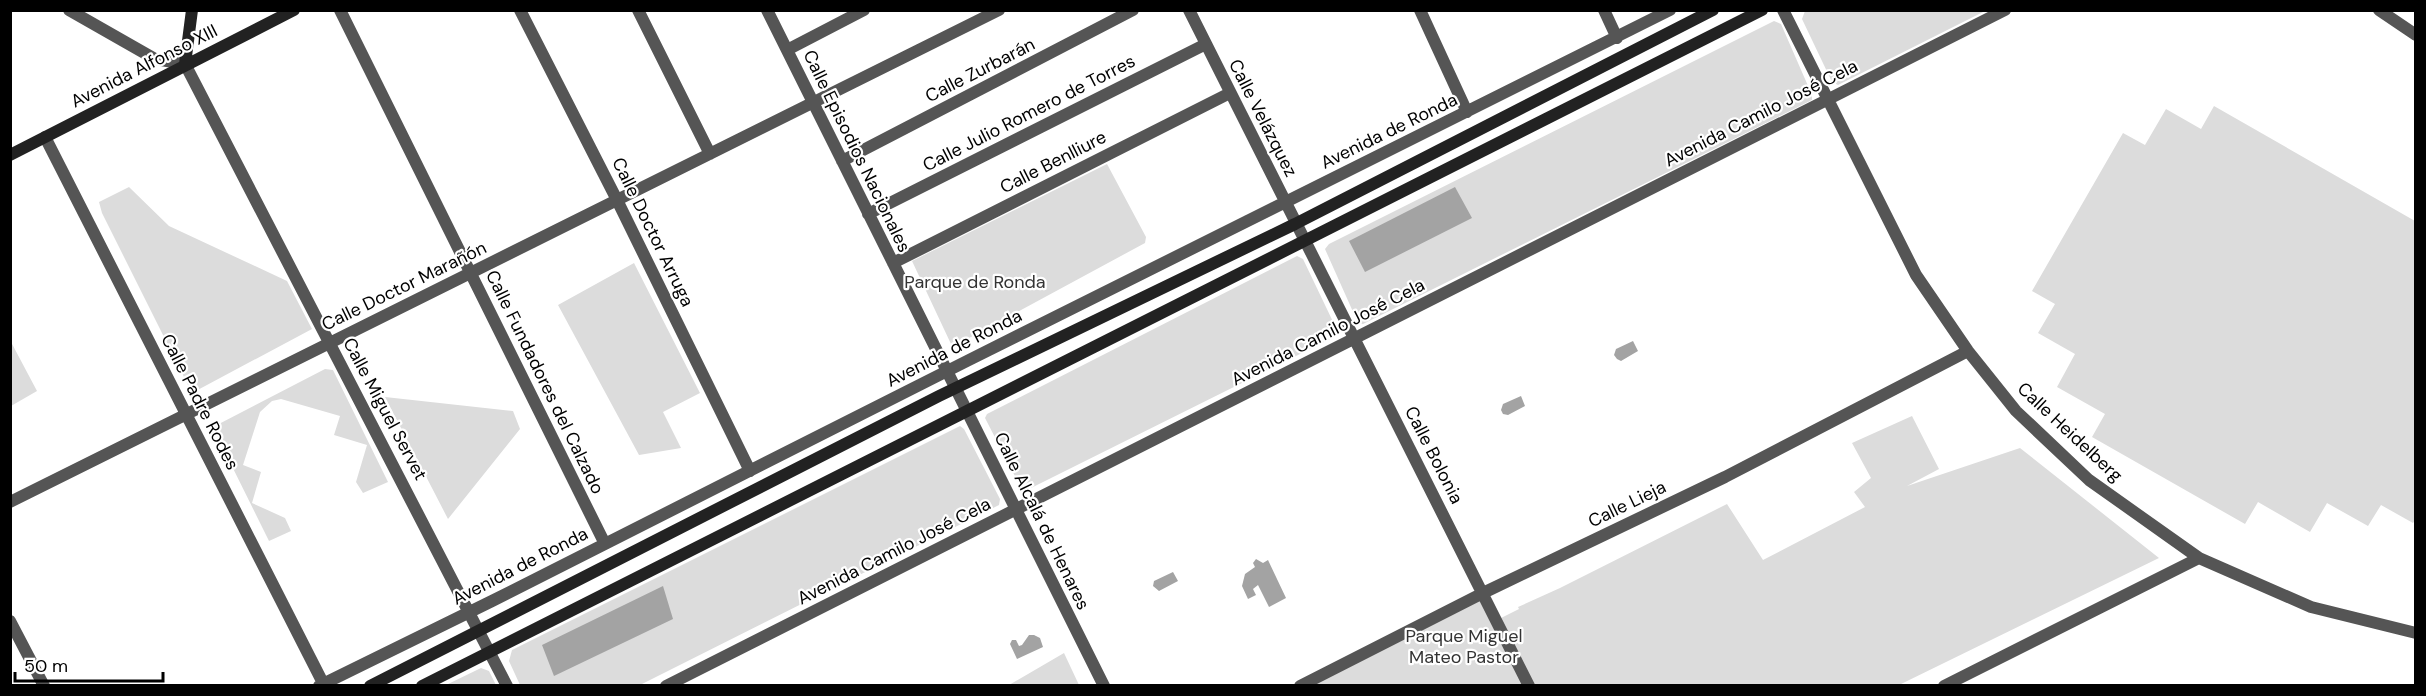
<svg xmlns="http://www.w3.org/2000/svg" width="2426" height="696" font-family="'DM Sans',sans-serif">
<style>
.green{fill:#dcdcdc}
.water{fill:#a3a3a3}
.lines{fill:none;stroke-linecap:round;stroke-linejoin:round}
.street{stroke:#555;stroke-width:12}
.secondary{stroke:#222;stroke-width:12}
.labels{text-anchor:middle;stroke-width:4.5;stroke-linejoin:round;paint-order:stroke}
.street-label{font-size:18px;fill:#000;stroke:#fff}
.park-label{font-size:18px;fill:#333;stroke:#fff}
</style>
<rect width="100%" height="100%" fill="#fff"/>
<!-- green -->
<path class="green" d="M1805,11V10L1985,11L1838,85L1832,82L1802,19Z
M1774,21L1781,24L1812,95V100L1363,324L1358,323L1325,249L1329,244Z
M2214,106L2415,221L2416,519L2413,523L2381,505L2368,526L2327,503L2310,532L2258,502L2245,524L2092,437L2105,414L2057,387L2075,354L2038,333L2055,304L2032,291L2123,133L2145,145L2166,109L2201,129Z
M1107,164L1146,237L1145,243L958,344H951L912,261Z
M129,187L169,226L287,281L312,329L192,393L102,213L99,202Z
M1297,256L1303,259L1336,328L1334,337L1027,490L1021,488L985,418L987,414Z
M634,263L700,393L663,412L681,448L639,455L558,305Z
M11,342L37,391L11,406H10Z
M325,369L333,370L388,482L363,493L356,482L367,445L334,435L340,416L281,399L272,401L260,412L243,465L261,472L252,503L285,518L291,531L269,541L215,432V426Z
M385,397L513,411L520,429L448,519Z
M1912,416L1939,469L1907,486L2020,448L2159,558L1899,685L1300,686L1483,593L1497,620L1519,609L1518,607L1560,588L1727,504L1763,560L1865,507L1854,492L1871,478L1852,443Z
M960,426L964,429L1000,499L999,505L640,685H520L509,661L512,650Z
M1064,653L1079,685H1009Z
M481,668L489,671L496,685H446Z"/>
<!-- water -->
<path class="water" d="M1455,187L1472,218L1365,272L1349,241Z
M1633,341L1638,351L1621,361L1617,359L1614,355L1616,349Z
M1521,396L1525,406L1508,415L1503,414L1501,410L1503,404Z
M1256,559L1263,563L1268,560L1286,598L1269,607L1258,585L1253,589L1256,595L1248,599L1242,586L1245,574L1255,567L1253,563Z
M1173,572L1178,581L1159,591L1153,586L1154,581Z
M663,586L673,619L554,676L542,645Z
M1029,635H1034L1040,638L1043,647L1017,659L1010,644L1012,640H1016L1019,646L1022,645Z"/>
<g class="lines">
<!-- street -->
<path class="street" d="M69,10L155,59L185,64L507,686
M340,10L605,544
M520,10L617,200L750,471
M638,10L710,154
M767,10L1104,686
M1189,10L1529,686
M1420,10L1467,112
M1604,10L1617,38
M1783,10L1916,275L1968,351L2016,411L2089,480L2199,558L2311,607L2416,633
M2379,10L2416,35
M787,50L864,10
M45,137L323,683
M842,161L1133,10
M868,214L1206,44
M893,263L1230,93
M10,502L999,10
M10,621L44,686
M319,686L492,601L967,361L1670,10
M666,686L2005,10
M1300,686L1483,593L1725,477L1968,351
M1944,686L2199,558"/>
<!-- secondary -->
<path class="secondary" d="M185,64L192,10
M10,155L294,10
M370,686L939,396L1295,224L1713,10
M422,686L1762,10"/>
</g>
<g class="labels">
<!-- street labels -->
<g class="street-label">
<text transform="translate(144 66) rotate(-27)" y="6">Avenida Alfonso XIII</text>
<text transform="translate(980 70) rotate(-27)" y="6">Calle Zurbarán</text>
<text transform="translate(1029 113) rotate(-27)" y="6">Calle Julio Romero de Torres</text>
<text transform="translate(1761 113) rotate(-27)" y="6">Avenida Camilo José Cela</text>
<text transform="translate(1263 118) rotate(63)" y="6">Calle Velázquez</text>
<text transform="translate(1389 131) rotate(-26)" y="6">Avenida de Ronda</text>
<text transform="translate(857 151) rotate(64)" y="6">Calle Episodios Nacionales</text>
<text transform="translate(1053 162) rotate(-27)" y="6">Calle Benlliure</text>
<text transform="translate(653 232) rotate(64)" y="6">Calle Doctor Arruga</text>
<text transform="translate(404 286) rotate(-26)" y="6">Calle Doctor Marañón</text>
<text transform="translate(1328 332) rotate(-27)" y="6">Avenida Camilo José Cela</text>
<text transform="translate(954 348) rotate(-27)" y="6">Avenida de Ronda</text>
<text transform="translate(545 382) rotate(64)" y="6">Calle Fundadores del Calzado</text>
<text transform="translate(200 402) rotate(63)" y="6">Calle Padre Rodes</text>
<text transform="translate(385 409) rotate(62)" y="6">Calle Miguel Servet</text>
<text transform="translate(2070 432) rotate(43)" y="6">Calle Heidelberg</text>
<text transform="translate(1434 455) rotate(63)" y="6">Calle Bolonia</text>
<text transform="translate(1627 504) rotate(-26)" y="6">Calle Lieja</text>
<text transform="translate(1042 521) rotate(64)" y="6">Calle Alcalá de Henares</text>
<text transform="translate(894 551) rotate(-27)" y="6">Avenida Camilo José Cela</text>
<text transform="translate(520 566) rotate(-27)" y="6">Avenida de Ronda</text>
</g>
<!-- park labels -->
<g class="park-label">
<text x="975" y="288">Parque de Ronda</text>
<text x="1464" y="642">Parque Miguel<tspan x="1464" dy="21">Mateo Pastor</tspan></text>
</g>
</g>
<!-- border -->
<rect width="2426" height="696" fill="none" stroke="#000000" stroke-width="24"/>
<!-- scale -->
<path d="M15 672v9h148v-9" fill="none" stroke="#000000" stroke-width="3"/>
<text x="24" y="672" font-size="18" fill="#000000" stroke="#ffffff" stroke-width="4.5" paint-order="stroke">50 m</text>
</svg>
